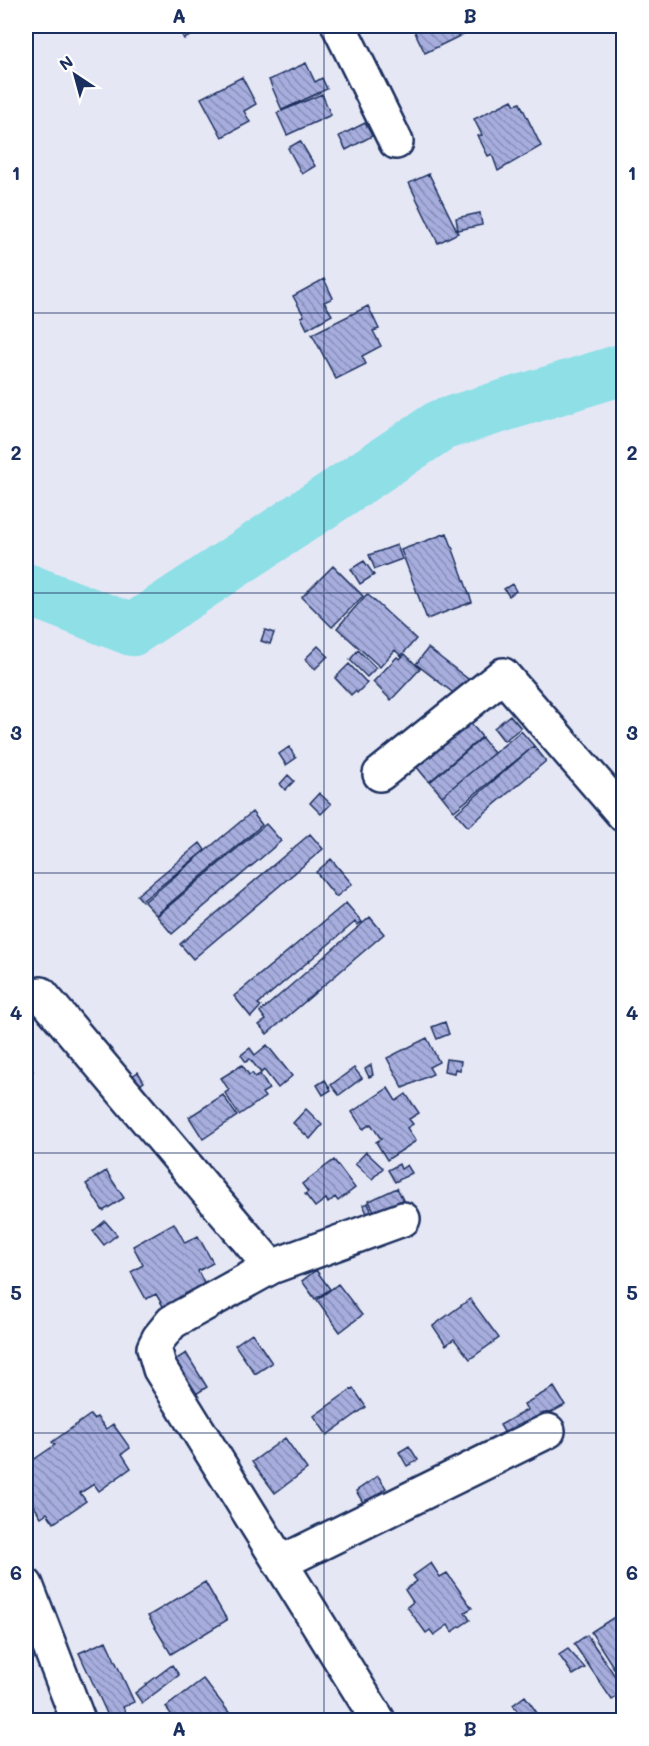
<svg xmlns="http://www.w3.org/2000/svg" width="649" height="1746" font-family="Mali,sans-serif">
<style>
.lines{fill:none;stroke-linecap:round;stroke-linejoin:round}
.river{stroke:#8edfe6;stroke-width:52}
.building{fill:url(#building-back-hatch);stroke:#1b2f5e;stroke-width:1.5}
.minor-casing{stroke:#1b2f5e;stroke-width:38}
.minor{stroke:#fff;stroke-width:33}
.grid{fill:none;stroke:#1b2f5e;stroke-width:1.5;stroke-opacity:0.55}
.neatline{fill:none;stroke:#1b2f5e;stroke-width:2}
.grid-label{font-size:20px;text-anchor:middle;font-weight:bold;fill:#1b2f5e}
</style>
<defs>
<pattern id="building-back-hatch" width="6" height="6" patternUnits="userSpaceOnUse" patternTransform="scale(1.5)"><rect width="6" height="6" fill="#a7aede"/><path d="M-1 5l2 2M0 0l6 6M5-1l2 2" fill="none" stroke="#878eb7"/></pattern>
</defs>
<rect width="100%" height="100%" fill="#e5e7f5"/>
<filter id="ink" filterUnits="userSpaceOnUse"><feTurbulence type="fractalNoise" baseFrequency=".0167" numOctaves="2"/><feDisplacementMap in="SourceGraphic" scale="12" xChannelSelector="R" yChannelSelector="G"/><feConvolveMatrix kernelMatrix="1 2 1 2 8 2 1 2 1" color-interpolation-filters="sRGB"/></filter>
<g filter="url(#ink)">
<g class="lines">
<!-- river -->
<path class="river" d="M26,589L132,630L441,425L624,369"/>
</g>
<!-- building -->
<path class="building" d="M177,26H208V27L184,39Z
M412,26H480L425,53Z
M306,63L315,82L322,78L327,89L282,110L269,80Z
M242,77L256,104L244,111L250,122L222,137L201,98Z
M322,94L331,115L287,135L277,113Z
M512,100L515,105L520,103L541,146L498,171L492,154L488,156L478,136L482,135L474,119Z
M365,123L372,136L346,150L339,136Z
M300,141L315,166L302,174L288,148Z
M429,174L458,233L438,243L409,183Z
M480,213L482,225L458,230L456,218Z
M324,279L333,298L324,302L332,315L307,329L301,317L304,316L293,296Z
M368,306L379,329L373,331L381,346L362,356L366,364L336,379L312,334Z
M447,533L472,602L427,619L401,550Z
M397,545L402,559L375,569L369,555Z
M364,561L374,575L360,584L351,569Z
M333,566L363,596L332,627L302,597Z
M512,584L516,591L509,596L504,589Z
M367,594L416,639L401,656L395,650L380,667L337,628Z
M265,630L274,633L270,644L261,641Z
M318,646L328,656L315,669L305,659Z
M428,648L468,679L456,695L416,664Z
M358,650L376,668L367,677L350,660Z
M405,654L420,669L391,700L373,682L397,657L400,659Z
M349,664L367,683L357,693L355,691L351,695L335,678Z
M510,715L521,728L504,741L494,728Z
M469,721L482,737L429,782L416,766Z
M521,731L534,746L454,811L442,796Z
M482,738L494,753L442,796L430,782Z
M534,746L546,761L468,827L456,813Z
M289,747L296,758L286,765L279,754Z
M288,775L294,781L285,790L280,784Z
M319,793L331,804L321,814L310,803Z
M252,812L262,825L156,915L144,902Z
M266,824L281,841L172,934L157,916Z
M310,834L323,849L193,959L180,944Z
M200,843L205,850L142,901L137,895Z
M331,859L352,884L336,897L316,872Z
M346,903L362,922L357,925L355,922L258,1004L261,1006L251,1017L234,996Z
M370,917L384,934L267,1034L259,1025L266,1020L260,1012Z
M445,1022L449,1034L437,1039L432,1027Z
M427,1038L439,1062L429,1067L433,1074L403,1088L387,1058Z
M267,1045L292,1076L278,1088L264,1070L261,1073L250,1059L246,1062L241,1055L250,1048L255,1055Z
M26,1054L33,1071L26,1074Z
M446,1059L461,1061L460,1070L455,1069L454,1073L444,1071Z
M242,1065L249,1075L252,1073L255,1077L260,1074L269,1089L262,1093L265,1097L239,1115L225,1093L229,1090L221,1078Z
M371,1065L373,1075L369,1077L365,1069Z
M354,1068L362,1078L339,1095L331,1085Z
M138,1072L144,1082L135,1088L129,1078Z
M325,1080L331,1090L323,1095L317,1085Z
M388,1088L396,1101L406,1094L419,1113L409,1119L413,1124L407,1128L416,1141L387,1160L376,1142L381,1139L371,1124L363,1129L352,1112Z
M223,1095L237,1116L203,1139L189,1117Z
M306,1109L322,1125L310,1139L293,1123Z
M366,1152L383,1168L372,1179L355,1164Z
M334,1160L355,1188L338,1201L335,1197L328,1203L326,1199L315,1207L305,1194L308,1192L302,1184Z
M399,1164L401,1169L407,1165L412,1173L395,1182L388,1170Z
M106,1171L124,1198L103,1211L86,1184Z
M397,1188L403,1200L375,1213L369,1201Z
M368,1203L372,1213L368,1215L363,1205Z
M105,1221L117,1235L104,1245L93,1231Z
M174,1223L185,1243L198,1236L213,1263L198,1271L208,1291L167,1313L156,1294L146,1299L131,1272L143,1265L133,1246Z
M316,1270L330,1289L315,1299L302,1281Z
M338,1284L362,1315L340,1332L317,1300Z
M470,1299L499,1338L470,1359L454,1339L446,1345L433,1326Z
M252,1333L272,1363L255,1374L235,1345Z
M186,1353L207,1387L196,1394L175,1360Z
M554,1387L565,1405L507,1437L500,1425L527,1410L524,1404Z
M353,1388L366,1407L327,1435L314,1416Z
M90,1415L93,1419L97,1417L106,1429L113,1424L130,1448L122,1454L131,1468L99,1491L94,1484L80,1493L86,1501L54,1523L47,1513L41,1517L26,1494V1486L30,1483L26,1477V1465L55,1445L52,1442Z
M285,1438L307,1469L275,1493L252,1462Z
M409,1446L418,1460L407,1466L399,1452Z
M378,1476L386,1488L364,1504L356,1491Z
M431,1563L440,1577L447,1573L472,1608L465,1612L470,1620L452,1632L448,1625L434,1635L430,1630L426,1633L407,1607L413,1602L405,1590L417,1581L413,1576Z
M205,1582L227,1620L171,1654L148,1616Z
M619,1614L624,1621V1684L591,1632Z
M587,1635L624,1689V1692L612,1700L574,1644Z
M106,1641L134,1702L123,1707L129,1720H110L79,1653Z
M568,1649L585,1668L573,1675L559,1655Z
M172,1665L179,1675L142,1703L135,1693Z
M203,1679L235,1720H175L166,1707Z
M525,1696L540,1717L535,1720H524L513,1705Z"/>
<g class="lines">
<!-- minor casing -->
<g class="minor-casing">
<path id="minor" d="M339,26L396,142
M380,774L503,675L624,815
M41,994L271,1267
M280,1563L548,1431
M26,1585L78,1720
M378,1720L160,1369L154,1348L159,1338L172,1322L271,1267L403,1219"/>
</g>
<!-- minor -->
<use href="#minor" class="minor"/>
</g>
</g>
<!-- grid -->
<path class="grid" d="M324,26V1720M26,313H624M26,593H624M26,873H624M26,1153H624M26,1433H624"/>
<!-- margin -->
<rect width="649" height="1746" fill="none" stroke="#fff" stroke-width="66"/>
<!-- north arrow -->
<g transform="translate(75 75) rotate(324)" stroke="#ffffff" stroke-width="4.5" paint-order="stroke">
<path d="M0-4.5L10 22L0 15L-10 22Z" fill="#1b2f5e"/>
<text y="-9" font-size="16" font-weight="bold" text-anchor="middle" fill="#1b2f5e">N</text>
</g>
<rect x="33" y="33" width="583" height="1680" class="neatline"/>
<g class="grid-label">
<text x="179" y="23">A</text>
<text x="470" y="23">B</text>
<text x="16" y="180">1</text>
<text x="632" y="180">1</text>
<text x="16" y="460">2</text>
<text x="632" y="460">2</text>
<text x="16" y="740">3</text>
<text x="632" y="740">3</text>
<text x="16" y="1020">4</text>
<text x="632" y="1020">4</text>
<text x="16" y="1300">5</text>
<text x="632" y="1300">5</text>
<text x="16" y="1580">6</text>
<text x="632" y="1580">6</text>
<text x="179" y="1736">A</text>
<text x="470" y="1736">B</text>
</g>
</svg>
